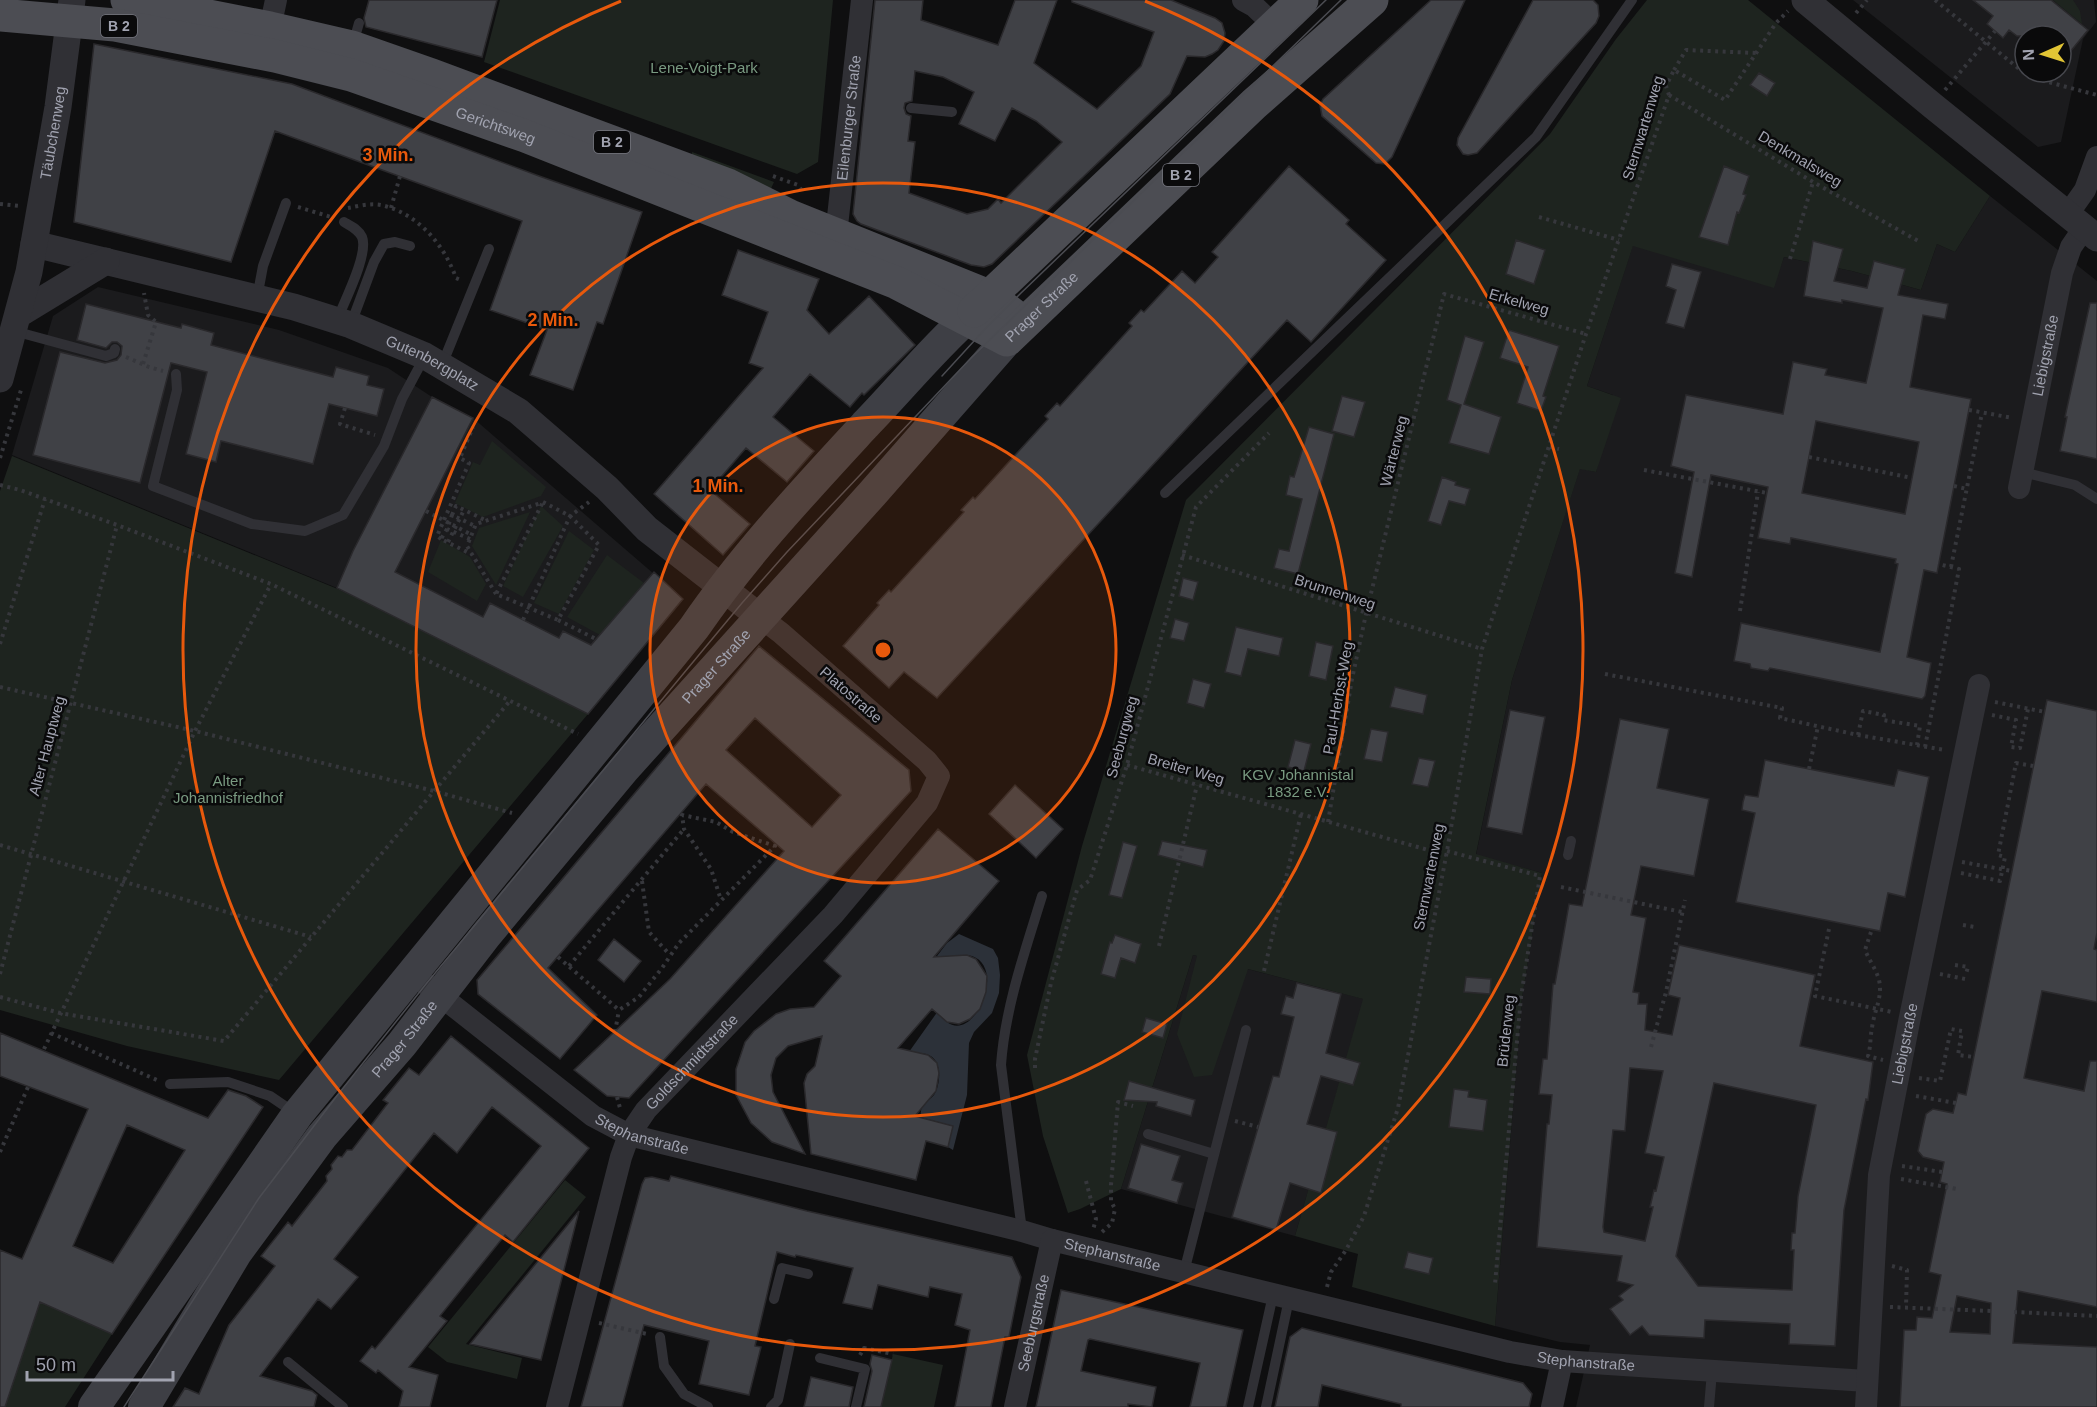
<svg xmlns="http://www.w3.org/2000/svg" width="2097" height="1407" font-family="Arial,sans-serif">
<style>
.built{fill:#1b1b1d;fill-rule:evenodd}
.green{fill:#1e241f}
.water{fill:#2c3139}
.building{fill:#404146;stroke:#2a292c;stroke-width:1.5;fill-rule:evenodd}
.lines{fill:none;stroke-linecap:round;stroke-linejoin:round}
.path{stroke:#36373c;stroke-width:4;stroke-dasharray:3 4.5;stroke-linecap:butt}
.service{stroke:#303035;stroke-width:10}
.minor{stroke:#303035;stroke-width:22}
.tertiary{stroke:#303035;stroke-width:27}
.secondary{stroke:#3e3f45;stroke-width:32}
.primary{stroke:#4c4d53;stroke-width:33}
.tram{stroke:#4b4c52;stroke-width:1.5}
.ring{fill:none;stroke:#e8590c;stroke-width:3}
.labels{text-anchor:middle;stroke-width:5;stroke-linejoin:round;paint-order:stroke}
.shield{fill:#0a0a0b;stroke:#74757e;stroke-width:1.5}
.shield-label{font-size:14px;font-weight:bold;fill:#a1a3b0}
.park-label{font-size:15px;fill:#799a81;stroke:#0a0a0b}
.street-label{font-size:15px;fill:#a1a3b0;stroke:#0a0a0b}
.centre{fill:#e8590c;stroke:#0a0a0b;stroke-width:3}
.ring-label{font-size:18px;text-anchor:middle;font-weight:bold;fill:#e8590c;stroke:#0a0a0b;stroke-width:5;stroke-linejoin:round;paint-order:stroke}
</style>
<rect width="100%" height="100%" fill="#0f0f10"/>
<!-- built -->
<path class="built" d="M1853,0H2094L2096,22L2083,39L2061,142L2038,147ZM2025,36H2061V72H2025Z
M1990,196L2097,281V1407H1576L1590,1345L1560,1342L1495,1326L1522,998L1542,873L1476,855L1512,680L1580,468L1596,472L1613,395L1587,386L1633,245L1773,287L1784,257L1852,271L1921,290L1937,244L1955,252Z
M98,287L279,330L388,368L432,397L473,418L683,599L588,714L337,588L12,455L53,316Z
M1193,955L1364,999L1295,1236L1121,1189Z"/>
<!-- green -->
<path class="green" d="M500,0H833L818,162L797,174L484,62Z
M1647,0H1748L1990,196L1955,252L1937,244L1921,290L1852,271L1784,257L1774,288L1633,246L1587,386L1621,398L1596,472L1580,469L1512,680L1476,854L1542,873L1522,998L1495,1326L1352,1287L1358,1254L1295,1236L1363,999L1248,969L1212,1075L1194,1077L1177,1034L1197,956L1193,955L1121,1189L1080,1209L1068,1213L1043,1136L1027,1055L1082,846L1186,500L1550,134L1616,39Z
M2053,0H2073L2080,11L2082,24Z
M692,152L774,182L769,193L691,160Z
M492,441L546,487L541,496L483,517L455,503L473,462L480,465Z
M12,456L345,592L588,714L279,1080L127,1046L0,1010V491Z
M541,506L563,526L523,597L503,586Z
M530,512L496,585L472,546L479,528Z
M569,531L594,550L559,614L534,603Z
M441,540L470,557L486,584L477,601L428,572Z
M607,555L644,583L600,635L567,617Z
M565,1180L586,1197L466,1344L522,1358L517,1379L447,1362L428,1347Z
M40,1302L112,1334L65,1407H5Z
M893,1354L943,1365L934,1407H881Z"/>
<!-- water -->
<path class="water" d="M959,934L993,949L998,958L1000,975L999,993L992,1013L974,1032L969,1043L967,1095L953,1150L948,1147L953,1126L920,1117C921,1114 921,1107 923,1104C926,1101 931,1099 934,1095C941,1084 943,1058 926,1054C919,1053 911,1057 904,1059L938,1011C941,1014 944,1019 947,1022C974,1043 1007,968 972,956C961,953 945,958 934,960L947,943Z"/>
<!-- building -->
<path class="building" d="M369,0H497L482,57L366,27L364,18Z
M875,0H923L921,20L998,45L1015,0H1057L1034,63L1097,109L1141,66L1154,32L1072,2V0H1171L1215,18L1222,23L1225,33L1224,41L1218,50L1212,54L1205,57L1187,56L1170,94L992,264L984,267L971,265L861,224L857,221L853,214ZM915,71L943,77L974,92L959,124L995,141L1012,108L1036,121L1062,142L1001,203L998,199L988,209L967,214L909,193L915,142L908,141L911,116L906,114L904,108L905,103L912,101Z
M1431,0H1465L1392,157L1385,164L1376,163L1322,116L1320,105L1323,99Z
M1533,0H1593L1598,5L1599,16L1596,23L1477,153L1468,155L1463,154L1457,145L1458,138Z
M1973,0H2051L2088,30L2061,63V36H2017L2009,30L2003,38L1987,24L1993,16Z
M94,44L292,84L539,176L642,212L603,324L597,322L573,390L530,375L547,330L490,310L522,221L275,131L231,262L74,222Z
M1759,73L1775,83L1767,96L1750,85Z
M1289,166L1349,220L1346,224L1386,260L1311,342L1287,320L937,698L904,672L889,688L843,646L879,605L877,603L889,590L891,592L964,512L961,510L973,497L975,499L1048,419L1045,416L1057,403L1060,406L1132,326L1129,323L1141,310L1144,312L1182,271L1195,283L1218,257L1212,252Z
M1724,166L1749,176L1743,194L1746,195L1739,213L1737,212L1728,245L1699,237Z
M1516,240L1545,250L1534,284L1506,274Z
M1813,241L1843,249L1834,281L1867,288L1874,261L1905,269L1898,295L1948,304L1945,319L1923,315L1910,387L1971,399L1937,573L1924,570L1907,657L1931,663L1925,696L1922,699L1770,668L1768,671L1751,668L1750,664L1734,661L1741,623L1880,652L1898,564L1895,563L1896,559L1791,538L1790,544L1758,538L1768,487L1711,475L1692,577L1675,573L1694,472L1671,466L1686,395L1783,414L1793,362L1827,369L1825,375L1866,383L1883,308L1842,300V303L1804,296ZM1816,421L1919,442L1905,514L1802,493Z
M738,250L819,279L807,310L829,334L869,296L915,345L864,395L862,393L850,407L810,374L773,417L814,451L787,482L746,448L710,490L750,524L723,555L654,494L763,368L749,363L768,312L722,295Z
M1672,264L1701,272L1684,328L1666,323L1676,290L1666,286Z
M2090,303H2097V459L2060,451L2067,417H2065Z
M86,304L181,328L182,324L214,333L211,345L333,377L336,367L369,376L367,385L384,389L377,416L329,404L313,464L221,441L216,462L186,454L207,372L171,363L140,483L33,455L60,352L105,363L117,360L121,355L122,346L117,342H112L106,348L77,340Z
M1509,330L1559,346L1543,396L1546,397L1541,411L1517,403L1528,367L1500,358Z
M1465,336L1484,342L1464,404L1501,417L1489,454L1449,443L1461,405L1447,400Z
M1342,396L1365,402L1354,437L1332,431Z
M432,397L473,418L395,572L483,617L490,603L559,638L563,631L591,645L654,572L683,599L588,714L337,588L353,551Z
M1309,427L1334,434L1298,574L1274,568L1279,549L1289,551L1302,499L1286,495L1290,476L1294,477Z
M1442,477L1456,482L1455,485L1470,489L1465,505L1449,501L1441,525L1428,521Z
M1183,578L1198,582L1193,600L1179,596Z
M1175,619L1189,623L1184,641L1170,638Z
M1236,627L1283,638L1279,656L1248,649L1241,676L1225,672Z
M1316,642L1333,646L1326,680L1309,676Z
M759,646L909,770L911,791L629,1098L607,1096L574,1070L670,979L784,851L706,784L548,968L597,1015L560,1059L478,994L477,980ZM755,718L841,795L812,827L726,750Z
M1193,679L1211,684L1204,708L1187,703Z
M1395,687L1427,695L1423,714L1390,707Z
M2047,700L2097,711V933L2094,949L2097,950V1002L2042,991L2024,1078L2084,1091L2090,1061H2097V1307L2018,1291L2013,1343L2097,1347V1407H1900L1904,1330H1916L1917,1317L1932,1318L1941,1275L1929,1272L1947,1184L1940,1182L1944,1162L1923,1157L1918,1151L1923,1127L1926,1114L1933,1109L1953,1113L1958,1093L1966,1095ZM1957,1296L1991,1303L1990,1334L1950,1332Z
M1510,710L1545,717L1522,834L1487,827Z
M1620,719L1669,729L1657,788L1709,799L1694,876L1641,866L1631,915L1646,918L1633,992L1639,993L1638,1004H1647L1645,1030L1672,1035L1680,998L1668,995L1679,945L1815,975L1800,1046L1873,1062L1868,1100L1866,1099L1844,1210L1835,1346L1789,1344L1790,1324L1705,1320L1704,1338L1649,1335L1642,1326L1630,1335L1610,1309L1623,1300L1619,1296L1633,1285L1617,1281L1622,1256L1537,1247L1547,1124H1549L1552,1095L1539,1094L1543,1059H1547L1553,984H1555L1569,904L1582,906ZM1630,1068L1663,1071L1645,1153L1664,1157L1656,1191L1654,1190L1650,1207H1653L1645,1241L1604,1232L1603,1227L1613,1130L1625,1131ZM1714,1083L1816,1105L1798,1196L1795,1233H1792L1791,1250H1794L1792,1290L1698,1286L1676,1256Z
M1371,729L1388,732L1382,762L1364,759Z
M1295,740L1311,744L1304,771L1288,767Z
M1419,758L1435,761L1428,787L1412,784Z
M1765,760L1894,786L1898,770L1929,777L1905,897L1888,893L1880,931L1736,902L1755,813L1742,810L1743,802L1745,795L1758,797Z
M1015,785L1063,829L1036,858L989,814Z
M938,829L999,881L934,957L967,955L976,959L987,976L986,992L980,1009L970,1019L959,1024L947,1022L932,1009L898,1048L928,1055L937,1063L939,1073L936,1091L915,1116L953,1126L948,1147L926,1141L916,1180L811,1154L804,1083L807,1074L815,1066L822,1036L788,1046L776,1058L771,1075L773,1092L805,1154L772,1142L751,1123L736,1095V1069L745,1042L754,1031L776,1014L790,1009L814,1007L841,976L824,961Z
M1162,841L1207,850L1203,867L1158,855Z
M1123,842L1137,846L1122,898L1109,895Z
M1115,935L1141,944L1135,963L1121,958L1115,978L1101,974L1110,942L1112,943Z
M614,939L641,961L624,982L598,960Z
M1466,977L1491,979L1490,994L1464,992Z
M1297,983L1341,994L1326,1053L1360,1063L1353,1085L1321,1076L1307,1124L1337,1132L1326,1174L1321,1193L1290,1183L1276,1230L1232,1217L1273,1076L1279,1077L1294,1017L1281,1014L1286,996L1293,998Z
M1146,1018L1167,1024L1163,1038L1142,1032Z
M0,1033L208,1118L228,1090L246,1096L263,1107L112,1334L40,1302L5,1407H0V1250L22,1259L88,1109L0,1076ZM127,1125L185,1150L113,1263L73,1246Z
M451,1036L589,1148L513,1242L505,1235L440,1316L447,1321L409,1367L438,1375L430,1407H399L403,1391L378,1370L376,1373L360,1361L372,1346L375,1349L541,1146L492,1107L457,1153L434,1133L334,1259L358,1277L331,1309L318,1299L260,1376L312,1391L317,1395L314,1407H173L185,1388L199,1394L229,1325L275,1266L261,1256L288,1222L292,1226L327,1181L326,1176L332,1169L331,1165L338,1156L342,1157L347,1150H352L388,1103L383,1100L409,1068L419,1075Z
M1129,1081L1195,1100L1191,1116L1156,1106L1157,1102L1124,1100Z
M1454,1089L1469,1091L1468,1097L1487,1100L1483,1131L1449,1127Z
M1141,1144L1180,1156L1172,1180L1183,1183L1177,1203L1128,1188Z
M671,1176L807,1211L1012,1257L1021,1277L1009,1337H1005L991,1407H955L970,1330L955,1325L962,1294L930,1287L928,1297L878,1285L872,1309L843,1303L853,1268L796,1255L795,1257L777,1252L755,1346L761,1347L749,1395L699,1384L709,1341L644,1325L622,1407H581L642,1184L645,1178L652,1177L669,1181Z
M579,1211L541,1360L470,1344Z
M1408,1252L1433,1258L1429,1274L1404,1268Z
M1061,1290L1243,1330L1226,1407H1190L1200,1363L1090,1339L1088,1340L1081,1371L1156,1387L1152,1407L1128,1404V1407H1036Z
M1302,1328L1523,1383L1532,1394L1529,1407H1401V1404L1322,1385L1318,1407H1275L1290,1337Z
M872,1355L892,1360L881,1407H864L872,1371L870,1364Z
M811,1377L853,1387L849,1407H804Z"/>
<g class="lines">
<!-- path -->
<path class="path" d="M1935,0L2029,77L2097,95
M1856,13L1867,0
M1674,70L1686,50L1756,53
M1945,90L1995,31
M1669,95L1813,182L1920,242
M773,176L798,185L804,194
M0,204L20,206
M298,207L331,217
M348,208C358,206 370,203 381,205C417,213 444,244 456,278L463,281
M391,208L400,176
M1539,217L1619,240
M1790,259L1813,182
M126,357L149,367L163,371
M143,364L156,322L148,315L144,293
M345,408L340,424L375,435
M1969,410L2013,418
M1550,447L1559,449
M1809,457L1912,478
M0,458L21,390
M1644,470L1767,493
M0,485L20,490L117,525L271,584L578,734
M1954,486L1967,489
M543,502L570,516L599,545L558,620L496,594Z
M426,511L472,535
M452,515L456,506L485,520
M447,529L441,539L471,554
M441,539L437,536L469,463L460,458L473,427
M470,539L447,529L452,515L475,526
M448,542L464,510
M1182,555L1482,649
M1951,567L1982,413
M496,594L467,546L476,524L541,503
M1740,611L1758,492
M523,620L570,516L589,502
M558,620L596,639
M0,644L45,499
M1605,674L1782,708L1780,718L1858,735L1945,750
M0,687L195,731L434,791L512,813
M1995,702L2045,712
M1992,715L2016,720L2011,747L2020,748L2028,709
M1858,735L1863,711L1884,715L1883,720L1920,726L1917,745
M1925,747L1959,569L1938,564
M1127,765L1446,855
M1809,769L1818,726
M1328,822L1352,679L1366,614L1444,294L1586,334
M0,845L311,937
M1447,851L1540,876L1521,997L1495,1284
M1962,862L2012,871
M1961,873L2000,881L2005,857L1998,855L2016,763L2033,766
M642,881L649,932L670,955
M1561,887L1682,912
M1963,925L1975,927
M1829,929L1815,996L1892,1012
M1871,932L1865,950C1869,960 1876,969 1879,980C1883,997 1874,1011 1872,1028C1870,1037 1871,1046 1868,1056L1883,1060
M1159,946L1197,785
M558,957L619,1010L639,997L662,968L679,943L775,846L733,832L716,822L682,815L684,829L711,869L721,900
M1955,965L1968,967L1966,974
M569,966L684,829
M1264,971L1301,814
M0,974L117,525
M1940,974L1965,979
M0,997L60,1013L224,1041L509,702
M615,1032L619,1010
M51,1033L157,1080
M1651,1047L1666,992L1685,900
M44,1049L195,731L271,584
M1035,1068V1059L1051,983L1077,890L1090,880L1127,765L1196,507L1269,433
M1919,1078L1940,1081L1951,1029L1962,1031L1958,1055L1974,1057
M1916,1096L1956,1103
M617,1097L620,1108
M1235,1121L1258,1127
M0,1152L28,1087
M1902,1166L1942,1172
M1901,1179L1957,1189
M1086,1181L1096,1219L1093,1230
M1102,1232L1112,1223L1115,1209L1111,1201V1185L1118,1102L1133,1106
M1892,1266L1907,1270L1906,1307
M1327,1287L1331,1272L1346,1250L1364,1216L1398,1108L1447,851L1482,649L1586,334L1669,95L1666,86L1674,70L1725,100L1776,23L1788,11
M1890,1307L1991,1311
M2014,1312L2097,1316
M599,1323L647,1334
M860,1355L864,1348L893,1354"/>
<!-- service -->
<path class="service" d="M353,44L359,23
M911,108L952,112
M257,298L263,266L286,203
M337,320C344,302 369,254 362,237C358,229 351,226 344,222
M351,324L374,262L384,244L395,242L410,246
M14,331L106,356L114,353L115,349
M442,365L489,249
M176,374L177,390L153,486L252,524L305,531L343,515L384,446L402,399L425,356
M2022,472L2075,485L2097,499
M1165,493L1536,137L1632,0
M1568,855L1571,841
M170,1084L228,1082L270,1096L295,1113
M1148,1134L1214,1154
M1022,1231L1001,1065C1005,1008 1025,951 1042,896
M1184,1272L1246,1030
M774,1299L782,1268L808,1274
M660,1337L664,1366L684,1394L708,1407
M820,1358L865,1369L856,1407
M288,1362L343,1407
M771,1407L778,1400L790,1344
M1248,1407L1273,1295
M1266,1407L1289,1299
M1709,1407L1712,1372"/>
<!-- minor -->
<g class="minor">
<path d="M1243,0L1254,6L1275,26"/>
<path d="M270,28L276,0"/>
<path d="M2068,214L2085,190L2097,157"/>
<path id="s1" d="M836,235L862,0"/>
<path id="s2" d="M2019,488L2062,273L2071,247L2084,228"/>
<path id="s3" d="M413,974L593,1116L629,1135L1022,1231L1052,1240L1510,1352L1562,1361L1867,1381"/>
<path id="s4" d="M557,1407L621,1157L629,1135L646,1110L833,915L927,803L939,776L927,761L781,633L760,617"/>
<path id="s5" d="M1015,1407L1052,1240"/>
<path d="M1552,1407L1562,1361"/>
<path id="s6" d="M1866,1407L1879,1175L1910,1017L1979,685"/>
</g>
<!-- tertiary -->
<g class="tertiary">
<path d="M1805,0L1933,106L2097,238"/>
<path id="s7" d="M34,244L294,307L351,325L425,356L518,411L607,488L647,529L760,617"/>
<path d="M19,314L106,261"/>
<path id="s8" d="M0,379L29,272L58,107L72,0"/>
</g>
<!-- secondary -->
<g class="secondary">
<path d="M94,1407L297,1115L694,628C744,555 805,490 865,425C899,390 930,352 966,319"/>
<path id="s9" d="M144,1407L236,1253L322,1136L402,1044L486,935L624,769L872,494L1007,340"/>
</g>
<!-- primary -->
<g class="primary">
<path d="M127,0L270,28L352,47L432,75L728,185L790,216L989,296L1024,323"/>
<path id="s10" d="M0,15L115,25L275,56L351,75L525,136L897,283L1007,340L1254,104L1372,0"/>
<path d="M974,311L1302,0"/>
</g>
<!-- tram -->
<path class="tram" d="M942,376L985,329L1021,293L1326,0
M124,1407L259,1198L336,1097L426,984L742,603L787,552L972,357L1341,0"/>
</g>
<!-- distance rings -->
<circle cx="883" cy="650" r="233" fill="#e8590c" fill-opacity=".12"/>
<g class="ring">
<circle cx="883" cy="650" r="233"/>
<circle cx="883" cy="650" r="467"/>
<path d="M1145 1A700 700 0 1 1 621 1"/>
</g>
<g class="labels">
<!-- shield labels -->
<g class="shield">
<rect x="101" y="15" width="36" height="22" rx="4.5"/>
<rect x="594" y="131" width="36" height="22" rx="4.5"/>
<rect x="1163" y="164" width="36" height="22" rx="4.5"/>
</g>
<g class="shield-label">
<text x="119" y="31">B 2</text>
<text x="612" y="147">B 2</text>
<text x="1181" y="180">B 2</text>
</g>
<!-- park labels -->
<g class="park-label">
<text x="704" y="73">Lene-Voigt-Park</text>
<text x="1298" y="780">KGV Johannistal<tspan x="1298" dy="17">1832 e.V.</tspan></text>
<text x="228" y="786">Alter<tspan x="228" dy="17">Johannisfriedhof</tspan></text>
</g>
<!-- street labels -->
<g class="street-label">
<text dy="5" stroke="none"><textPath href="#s1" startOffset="118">Eilenburger Straße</textPath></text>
<text dy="5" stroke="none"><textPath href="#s10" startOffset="510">Gerichtsweg</textPath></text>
<text transform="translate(1643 128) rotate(-73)" y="5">Sternwartenweg</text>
<text dy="5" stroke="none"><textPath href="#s8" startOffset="252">Täubchenweg</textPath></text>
<text transform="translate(1800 159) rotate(31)" y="5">Denkmalsweg</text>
<text transform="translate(1519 302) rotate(16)" y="5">Erkelweg</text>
<text dy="5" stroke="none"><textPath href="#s10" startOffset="1113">Prager Straße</textPath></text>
<text dy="5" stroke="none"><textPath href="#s2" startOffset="135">Liebigstraße</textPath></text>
<text dy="5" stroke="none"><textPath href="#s7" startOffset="417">Gutenbergplatz</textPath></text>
<text transform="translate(1394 451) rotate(-76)" y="5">Wärterweg</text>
<text transform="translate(1335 592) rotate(18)" y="5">Brunnenweg</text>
<text dy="5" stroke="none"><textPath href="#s9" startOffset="938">Prager Straße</textPath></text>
<text transform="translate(851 695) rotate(41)" y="5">Platostraße</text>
<text transform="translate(1338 698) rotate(-80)" y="5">Paul-Herbst-Weg</text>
<text transform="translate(1122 737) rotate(-75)" y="5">Seeburgweg</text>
<text transform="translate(47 746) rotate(-75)" y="5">Alter Hauptweg</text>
<text transform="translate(1186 769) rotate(16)" y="5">Breiter Weg</text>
<text transform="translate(1429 877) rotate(-79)" y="5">Sternwartenweg</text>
<text transform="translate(1506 1031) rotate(-84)" y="5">Brüderweg</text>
<text dy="5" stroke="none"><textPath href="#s9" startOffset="452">Prager Straße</textPath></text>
<text dy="5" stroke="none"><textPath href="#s6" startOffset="366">Liebigstraße</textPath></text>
<text dy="5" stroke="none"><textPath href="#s4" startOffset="378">Goldschmidtstraße</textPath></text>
<text dy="5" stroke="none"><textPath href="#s3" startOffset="282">Stephanstraße</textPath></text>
<text dy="5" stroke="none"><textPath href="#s3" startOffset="768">Stephanstraße</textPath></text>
<text dy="5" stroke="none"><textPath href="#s5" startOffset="86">Seeburgstraße</textPath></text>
<text dy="5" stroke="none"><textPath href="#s3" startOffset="1254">Stephanstraße</textPath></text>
</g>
</g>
<circle cx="883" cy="650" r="9" class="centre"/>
<g class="ring-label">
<text x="388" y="161">3 Min.</text>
<text x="553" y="326">2 Min.</text>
<text x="718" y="492">1 Min.</text>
</g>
<!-- north arrow -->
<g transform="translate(2043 54) rotate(267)"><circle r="28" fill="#0a0a0b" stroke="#46474d" stroke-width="1.5"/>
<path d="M0-4.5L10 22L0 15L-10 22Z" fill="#e2c535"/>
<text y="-9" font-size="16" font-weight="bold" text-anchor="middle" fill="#a1a3b0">N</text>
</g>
<!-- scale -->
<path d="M27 1371v9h146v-9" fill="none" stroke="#a1a3b0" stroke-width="3"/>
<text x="36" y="1371" font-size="18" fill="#a1a3b0" stroke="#0a0a0b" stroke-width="4.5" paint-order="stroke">50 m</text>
</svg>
